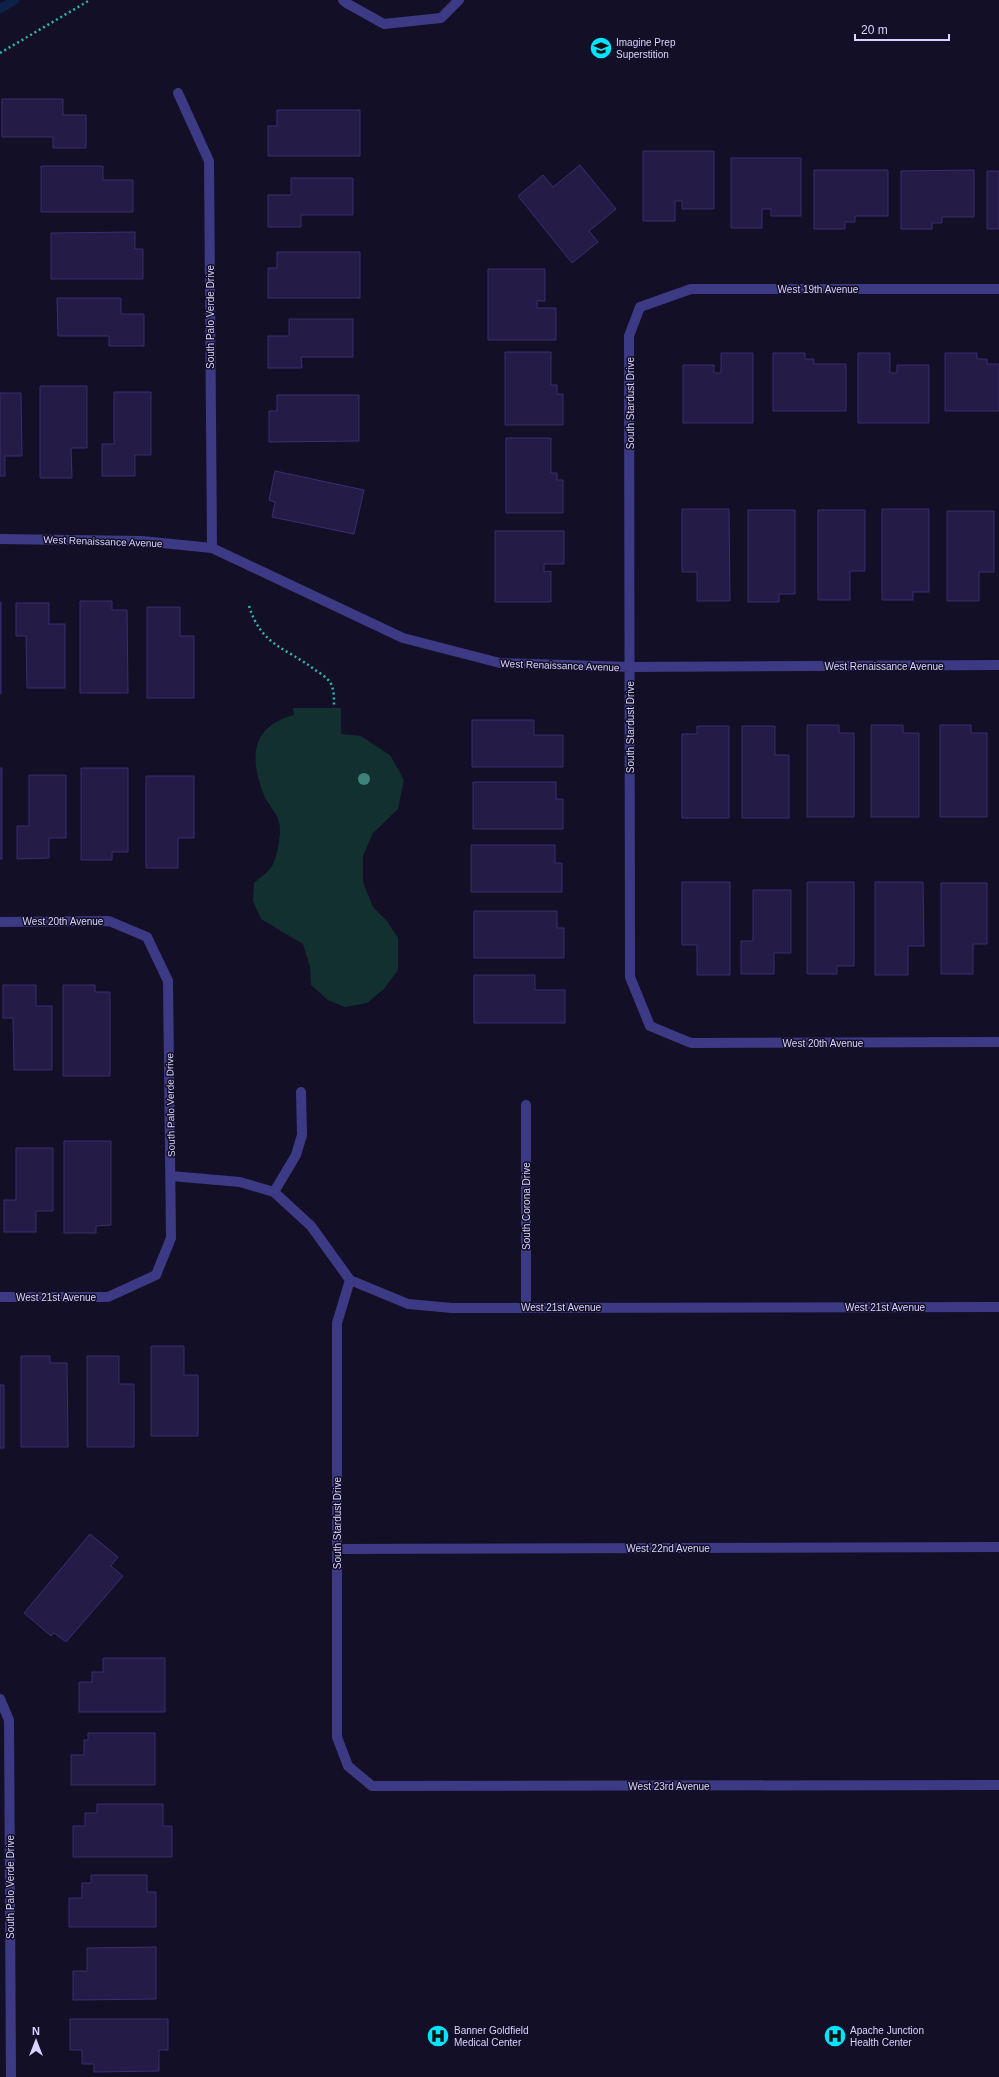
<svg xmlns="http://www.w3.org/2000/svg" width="999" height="2077" font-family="Arial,sans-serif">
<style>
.green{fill:#12302f}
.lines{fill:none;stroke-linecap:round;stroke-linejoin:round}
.stream{stroke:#0c2248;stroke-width:9}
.building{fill:#241b47;stroke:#3b2d73}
.path{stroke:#2fb8b0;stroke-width:2.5;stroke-dasharray:2 3;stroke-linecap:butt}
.service{stroke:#3d3a85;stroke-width:10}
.minor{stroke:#3d3a85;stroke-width:10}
.tree{fill:#3d827b}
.labels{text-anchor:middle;stroke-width:3;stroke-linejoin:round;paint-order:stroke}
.poi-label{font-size:10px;fill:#d9d4ff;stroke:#130f26;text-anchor:start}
.street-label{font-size:10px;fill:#d9d4ff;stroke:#130f26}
</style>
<rect width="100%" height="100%" fill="#130f26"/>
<!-- green -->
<path class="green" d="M293,708H341V734L361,736L390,755L404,780L398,809L373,833L363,856V882L373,907L387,921L398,938V970L384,989L367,1003L345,1007L328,1000L311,985L310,967L303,944L261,919L253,901L254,883C259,878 266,874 270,869C277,862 282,831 279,822C276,812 268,804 264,795C249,758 251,726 294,715Z"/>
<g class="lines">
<!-- stream -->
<path class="stream" d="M0,9L15,0"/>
</g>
<!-- building -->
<path class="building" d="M2,99H63V115H86V148H53V137H2Z
M277,110H360V156H268V126H277Z
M643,151H714V209H682V201H675V221H643Z
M731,158H801V216H771V209H762V228H731Z
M580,165L616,209L589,231L598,242L572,263L518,196L543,175L553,187Z
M41,166H103V180H133V212H41Z
M814,170H888V216H855V222H845V229H814Z
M974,170V217H942V223H932V229H901V171Z
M987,171H999V229H987Z
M291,178H353V215H301V227H268V195H291Z
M135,232V249H143V279H51V233Z
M277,252H360V298H268V268H277Z
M488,269H545V301H537V308H556V340H488Z
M57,298H121V314H144V346H109V336H58Z
M289,319H353V357H301L302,368H268V336H289Z
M505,352H551V385H557V394H563V425H505Z
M721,353H753V423H683V365H714V373H721Z
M773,353H805V359H814V364H846V411H773Z
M858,353H890V373H897V365H929V423H858Z
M945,353H977V359H987V364H999V411H945Z
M40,386H87V448H71L72,478H40Z
M114,392H151V455H135V476H102V444H114Z
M0,393H21L22,456H5V476H0Z
M277,395H359V441L269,442V411H277Z
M506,438H551V473H557V480H563V513H506Z
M275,471L364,490L354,534L272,517L275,502L269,500Z
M682,509H729L730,601H697V572H682Z
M882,509H929V592H913V600H882Z
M748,510H795V594H779V602H748Z
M818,510H865V571H850V600H818Z
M947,511H994V572H979V601H947Z
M495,531H564V564H544V572L551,571V602H495Z
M80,601H112V610H127L128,693H80Z
M0,602H1V694H0Z
M16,603H49V624H65V688H27L26,636H16Z
M147,607H180V636H194V698H147Z
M472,720H534V735H563V767H472Z
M807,725H839V733H854V817H807Z
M871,725H903V733H919V817H871Z
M940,725H971V733H987V817H940Z
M697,726H729V818H682V734H697Z
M742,726H775V755H789V818H742Z
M0,768H2V859H0Z
M81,768H128V852H112V860H81Z
M29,775H66V838H49V858L17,859V826H29Z
M146,776H194V838H178V868H146Z
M473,782H556V799H563V829H473Z
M471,845H555V863H562V892H471Z
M682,882H730V975H697V945H682Z
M807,882H854V966H837V974H807Z
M875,882H923L924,946H908V975H875Z
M941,883H987V944H973V974H941Z
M753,890H791V953H774V974H741V941H753Z
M474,911H557V928H564V958H474Z
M474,975H535V990H565V1023H474Z
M3,985H36V1006H52V1070H14L13,1018H3Z
M63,985H95V992H110V1076H63Z
M64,1141H111V1225L96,1226V1233H64Z
M16,1148H53V1211H36V1232H4V1200H16Z
M151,1346H184V1375H198V1436H151Z
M21,1356H50V1363H67L68,1447H21Z
M87,1356H119V1384H134V1447H87Z
M0,1385H4V1448H0Z
M90,1534L118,1557L111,1566L123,1576L66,1642L54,1633L51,1636L24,1613Z
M103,1658H165V1712H79V1682H92V1672H103Z
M88,1733H155V1785H71V1755H84V1740H88Z
M97,1804H163V1826H172V1857H73V1826H85V1813H97Z
M91,1875H147V1892H156V1927H69V1898H82V1883H91Z
M156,1947V1999L73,2000V1971H87V1948Z
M70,2019H168V2050H159V2071L94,2072V2064H82V2050H70Z"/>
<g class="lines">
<!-- path -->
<path class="path" d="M0,53L90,0
M249,606C262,647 286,647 315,670C320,673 326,677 330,682C334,688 334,698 334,706"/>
<!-- service -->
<path class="service" d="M343,0L348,4L384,24L441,18L459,0"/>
<!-- minor -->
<path class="minor" d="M178,93L209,161L212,548
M999,289H691L640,307L629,336L630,977L650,1026L691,1043L999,1042
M0,539L142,541L212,548L403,638L500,663L630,667L999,665
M0,922L109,921L147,937L168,981L171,1238L156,1275L108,1297H0
M526,1105V1308
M171,1176L240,1182L274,1192L311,1226L350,1280L408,1304L452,1308L999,1307
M274,1192L296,1155L302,1135L301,1092
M350,1280L337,1323V1737L348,1766L372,1786L999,1785
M337,1549L999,1547
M0,1699L9,1720L11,2077"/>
</g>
<!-- trees -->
<circle class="tree" cx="364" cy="779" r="6"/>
<!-- icons -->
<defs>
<g id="school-disc" transform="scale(1.15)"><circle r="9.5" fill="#00e5ff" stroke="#130f26"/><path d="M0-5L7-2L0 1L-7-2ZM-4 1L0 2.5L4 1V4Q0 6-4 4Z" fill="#111"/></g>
<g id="hospital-disc" transform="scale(1.15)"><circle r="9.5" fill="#00e5ff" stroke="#130f26"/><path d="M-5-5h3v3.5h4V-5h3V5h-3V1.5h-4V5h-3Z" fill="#111"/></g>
</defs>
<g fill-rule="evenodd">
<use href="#school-disc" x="601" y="48"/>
<use href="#hospital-disc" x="438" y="2036"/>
<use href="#hospital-disc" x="835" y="2036"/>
</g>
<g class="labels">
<!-- poi labels -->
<g class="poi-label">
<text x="616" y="46">Imagine Prep<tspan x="616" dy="12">Superstition</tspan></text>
<text x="454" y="2034">Banner Goldfield<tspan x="454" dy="12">Medical Center</tspan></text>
<text x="850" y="2034">Apache Junction<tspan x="850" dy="12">Health Center</tspan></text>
</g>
<!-- street labels -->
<g class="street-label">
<text x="818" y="293">West 19th Avenue</text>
<text transform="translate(210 317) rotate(-90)" y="4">South Palo Verde Drive</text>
<text transform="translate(630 403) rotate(-90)" y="4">South Stardust Drive</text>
<text transform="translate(103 541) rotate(2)" y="4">West Renaissance Avenue</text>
<text transform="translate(560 665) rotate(2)" y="4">West Renaissance Avenue</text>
<text x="884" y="670">West Renaissance Avenue</text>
<text transform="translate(630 727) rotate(-90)" y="4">South Stardust Drive</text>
<text x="63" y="925">West 20th Avenue</text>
<text x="823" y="1047">West 20th Avenue</text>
<text transform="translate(170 1105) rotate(-91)" y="4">South Palo Verde Drive</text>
<text transform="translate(526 1206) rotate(-90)" y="4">South Corona Drive</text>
<text x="56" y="1301">West 21st Avenue</text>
<text x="561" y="1311">West 21st Avenue</text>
<text x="885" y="1311">West 21st Avenue</text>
<text transform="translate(337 1523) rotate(-90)" y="4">South Stardust Drive</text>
<text x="668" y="1552">West 22nd Avenue</text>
<text x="669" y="1790">West 23rd Avenue</text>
<text transform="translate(10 1887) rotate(-90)" y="4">South Palo Verde Drive</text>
</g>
</g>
<!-- north arrow -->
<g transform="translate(36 2041)" stroke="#130f26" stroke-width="3" paint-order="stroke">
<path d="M0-3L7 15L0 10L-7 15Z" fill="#d9d4ff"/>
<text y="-6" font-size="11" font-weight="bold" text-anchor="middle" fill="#d9d4ff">N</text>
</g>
<!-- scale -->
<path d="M855 34v6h94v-6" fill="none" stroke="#d9d4ff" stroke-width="2"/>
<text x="861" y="34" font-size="12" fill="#d9d4ff" stroke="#130f26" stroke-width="3" paint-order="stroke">20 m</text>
</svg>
